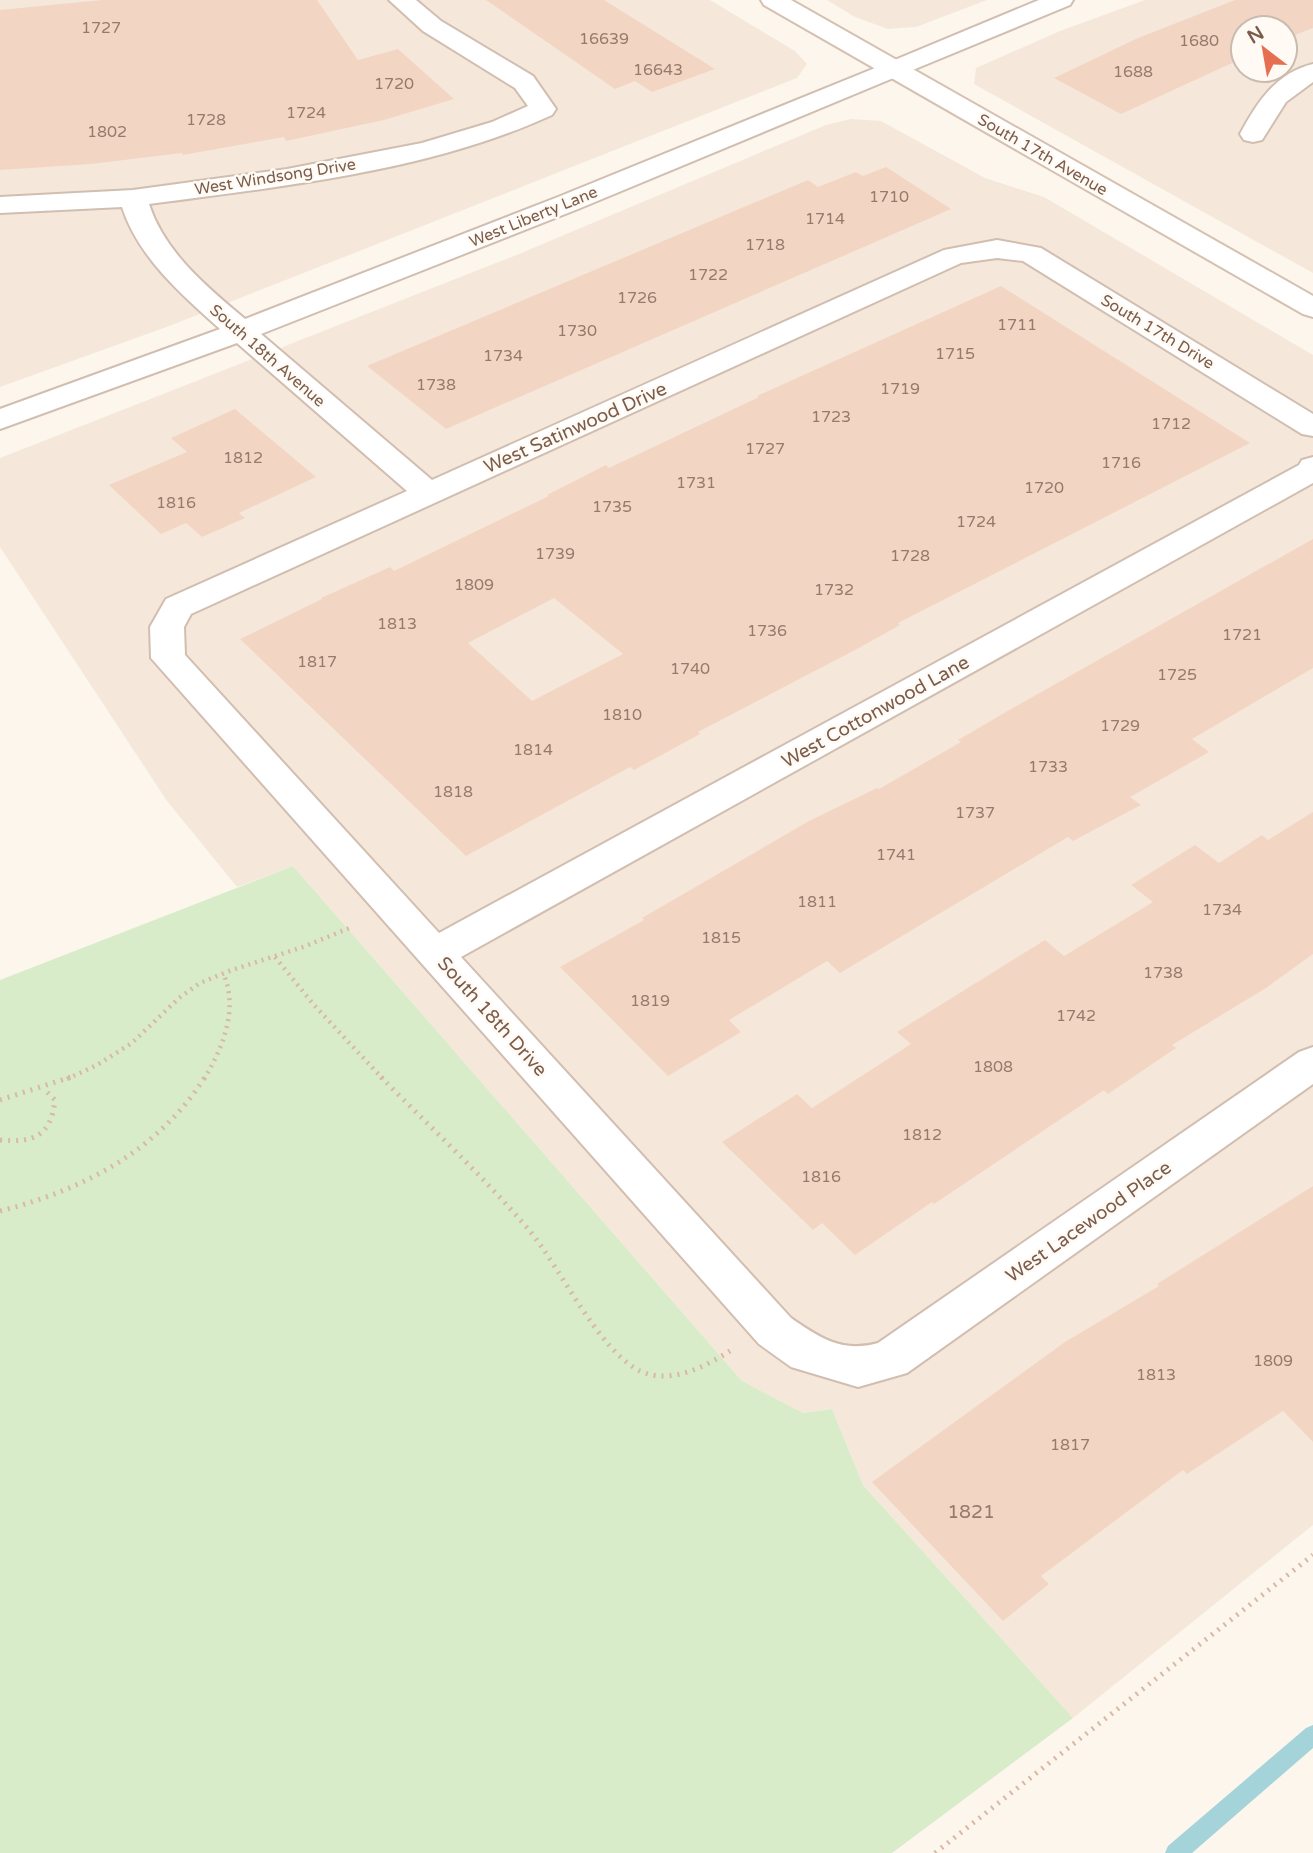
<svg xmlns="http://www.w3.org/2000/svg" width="1313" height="1853" font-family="'Varela Round',sans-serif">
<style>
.residential{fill:#f5e8da;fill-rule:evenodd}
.green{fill:#d8ecc9}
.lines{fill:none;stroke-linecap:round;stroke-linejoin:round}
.stream{fill:#a5d3da;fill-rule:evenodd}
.building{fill:#f3d5c3;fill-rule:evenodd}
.minor-casing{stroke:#d1beb0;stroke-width:4}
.tertiary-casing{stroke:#d1beb0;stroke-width:4}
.secondary-casing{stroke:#d6c0b0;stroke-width:4}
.path-far1{stroke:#d9b8a5;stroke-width:4.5;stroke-dasharray:2 5;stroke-linecap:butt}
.path{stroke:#d9b8a5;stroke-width:5;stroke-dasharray:2 6;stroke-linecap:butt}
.minor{fill:#fff;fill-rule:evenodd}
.tertiary{fill:#fff;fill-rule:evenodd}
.secondary{fill:#fff;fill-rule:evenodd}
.labels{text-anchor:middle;stroke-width:5;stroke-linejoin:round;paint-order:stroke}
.number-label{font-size:16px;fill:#987a6a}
.far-street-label{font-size:16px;fill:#7a5c4d;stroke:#fffaf3}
.street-label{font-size:19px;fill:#7a5c4d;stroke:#fffaf3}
.near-number-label{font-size:19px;fill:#987a6a}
</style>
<rect width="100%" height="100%" fill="#fdf6ec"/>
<!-- residential -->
<path class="residential" d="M0,0H710L795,51L807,64L797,78L172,325L0,387Z
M827,0H987L916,27L888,29L855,17Z
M1145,0H1313V273L974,84L976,68L1060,31ZM1243,28H1285V70H1243Z
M851,119L881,121L985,178L1044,197L1313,355V1525L1073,1718L863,1485L832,1409L803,1413L742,1381L293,866L237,887L167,801L0,547V458L514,256L826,125Z"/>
<!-- green -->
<path class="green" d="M293,866L742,1381L803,1413L832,1409L863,1485L1073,1718L892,1853H0V980Z"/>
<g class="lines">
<!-- stream -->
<path class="stream" d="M1313,1725V1748L1192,1853H1165L1168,1846L1306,1728Z"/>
</g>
<!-- building -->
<path class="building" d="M102,0H317L358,60L398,49L454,99L384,120L286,141L284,137L183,155L182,153L91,164L0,170V10Z
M486,0H604L715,69L652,92L635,81L615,89Z
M1235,0H1313V28L1285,39V28H1243V58L1121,114L1054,78L1138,38Z
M886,167L951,209L446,429L367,366L808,180L818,187L856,172L863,176Z
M1001,286L1250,443L898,623L900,625L855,650L698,732L700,734L634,770L630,767L466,856L240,639L322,599L321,598L390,567L394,571L549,496L547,495L606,465L609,468L759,397L757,396ZM554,598L623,654L532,701L468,643Z
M235,409L316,477L239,513L245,518L202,537L186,523L161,534L109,485L187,452L171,438Z
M1313,539V668L1192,739L1209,752L1130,797L1141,805L1073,841L1068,837L840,973L827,961L729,1020L741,1032L668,1076L560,967L644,920L642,918L809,821L877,788L879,789L961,742L958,740L1011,709Z
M1313,812V954L1266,988L1172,1045L1176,1048L1108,1094L1104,1090L934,1204L932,1202L855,1255L822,1223L813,1230L722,1142L797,1094L812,1108L911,1044L897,1032L1045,940L1064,956L1153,902L1131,885L1195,845L1219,863L1262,835L1268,840Z
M1313,1186V1442L1283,1411L1187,1474L1183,1470L1041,1576L1049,1584L1003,1621L872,1482L1065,1342L1159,1286L1157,1284Z"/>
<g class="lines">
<!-- minor casing -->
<g class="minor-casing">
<path id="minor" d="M389,0H416L441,21L533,76L556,109L552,115C427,172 284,186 149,204C165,253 207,287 245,319L558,197L885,64L894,61L903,64L907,69L903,74L578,209L261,334L432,480L944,250L997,240L1041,248L1313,414V436L1302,434L1023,261L997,258L961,263L191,614L184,627L185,655L439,933L1299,465L1302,460L1313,457V483L461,957L791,1318C820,1338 842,1353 878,1343L1299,1052L1313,1047V1084L907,1373L858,1387L791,1367L759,1344L151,658L150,627L166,599L407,491L237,343L0,429V409L220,329C182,295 138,257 122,207L0,213V197L133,190L287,169L422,143L492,122L528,106L515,88L423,31Z
M1313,64V82L1286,102L1262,140L1253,142L1244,140L1240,134C1257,102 1276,73 1313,64Z"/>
</g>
<!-- tertiary casing -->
<g class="tertiary-casing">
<path id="tertiary" d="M1039,0H1073L1070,5L903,74L894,77L885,74L881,69L885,64Z"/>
</g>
<!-- secondary casing -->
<g class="secondary-casing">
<path id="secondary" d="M761,0H791L1313,296V317L1303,314L764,5Z"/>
</g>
<!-- path-far1 -->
<path class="path-far1" d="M275,957L314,1005L383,1079
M67,1079L97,1065L132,1043L179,998L200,983L232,970L303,947L352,927
M204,1079C223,1048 239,1008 223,973"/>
<!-- path -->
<path class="path" d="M381,1077C430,1127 483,1176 529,1230C560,1267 598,1350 640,1371C671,1385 704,1367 730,1351
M0,1100L71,1077
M0,1140C34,1143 51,1136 55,1100L44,1089
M0,1211C83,1190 158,1151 205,1077
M935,1853L1313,1555"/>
<!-- minor -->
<use href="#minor" class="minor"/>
<!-- tertiary -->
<use href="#tertiary" class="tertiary"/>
<!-- secondary -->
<use href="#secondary" class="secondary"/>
</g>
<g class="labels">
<!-- number labels -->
<g class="number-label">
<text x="101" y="33">1727</text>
<text x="604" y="44">16639</text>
<text x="1199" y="46">1680</text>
<text x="658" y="75">16643</text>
<text x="1133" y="77">1688</text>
<text x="394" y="89">1720</text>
<text x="306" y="118">1724</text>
<text x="206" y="125">1728</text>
<text x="107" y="137">1802</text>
<text x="889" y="202">1710</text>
<text x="825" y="224">1714</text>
<text x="765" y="250">1718</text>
<text x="708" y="280">1722</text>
<text x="637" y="303">1726</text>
<text x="1017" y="330">1711</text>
<text x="577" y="336">1730</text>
<text x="955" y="359">1715</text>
<text x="503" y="361">1734</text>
<text x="436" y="390">1738</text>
<text x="900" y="394">1719</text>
<text x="831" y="422">1723</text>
<text x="1171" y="429">1712</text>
<text x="765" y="454">1727</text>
<text x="243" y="463">1812</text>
<text x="1121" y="468">1716</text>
<text x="696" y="488">1731</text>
<text x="1044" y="493">1720</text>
<text x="176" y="508">1816</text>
<text x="612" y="512">1735</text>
<text x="976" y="527">1724</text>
<text x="555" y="559">1739</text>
<text x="910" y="561">1728</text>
<text x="474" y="590">1809</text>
<text x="834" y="595">1732</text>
<text x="397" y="629">1813</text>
<text x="767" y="636">1736</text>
<text x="1242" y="640">1721</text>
<text x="317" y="667">1817</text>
<text x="690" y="674">1740</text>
<text x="1177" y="680">1725</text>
<text x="622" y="720">1810</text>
<text x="1120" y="731">1729</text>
<text x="533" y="755">1814</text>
<text x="1048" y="772">1733</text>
<text x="453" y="797">1818</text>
<text x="975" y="818">1737</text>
<text x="896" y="860">1741</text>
<text x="817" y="907">1811</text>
<text x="1222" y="915">1734</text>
<text x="721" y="943">1815</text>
<text x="1163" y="978">1738</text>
<text x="650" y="1006">1819</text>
<text x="1076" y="1021">1742</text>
<text x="993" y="1072">1808</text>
<text x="922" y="1140">1812</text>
<text x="821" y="1182">1816</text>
<text x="1273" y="1366">1809</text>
<text x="1156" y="1380">1813</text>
<text x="1070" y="1450">1817</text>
</g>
<!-- far-street labels -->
<g class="far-street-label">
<text transform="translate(1043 154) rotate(30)" y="6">South 17th Avenue</text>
<text transform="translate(275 176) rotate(-9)" y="6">West Windsong Drive</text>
<text transform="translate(533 216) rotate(-22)" y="6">West Liberty Lane</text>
<text transform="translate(1158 331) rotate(31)" y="6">South 17th Drive</text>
<text transform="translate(268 355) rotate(41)" y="6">South 18th Avenue</text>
</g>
<!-- street labels -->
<g class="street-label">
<text transform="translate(575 427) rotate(-24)" y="7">West Satinwood Drive</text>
<text transform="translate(875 711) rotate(-29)" y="7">West Cottonwood Lane</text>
<text transform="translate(493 1016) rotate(48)" y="7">South 18th Drive</text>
<text transform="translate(1088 1221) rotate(-35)" y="7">West Lacewood Place</text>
</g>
<!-- near-number labels -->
<g class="near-number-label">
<text x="971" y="1518">1821</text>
</g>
</g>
<!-- north arrow -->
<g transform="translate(1264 49) rotate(329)"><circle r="33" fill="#fffaf3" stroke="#cabbb1" stroke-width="2"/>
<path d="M0-5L12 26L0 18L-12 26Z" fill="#e76f51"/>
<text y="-10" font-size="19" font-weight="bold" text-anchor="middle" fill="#7a5c4d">N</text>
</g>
</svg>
